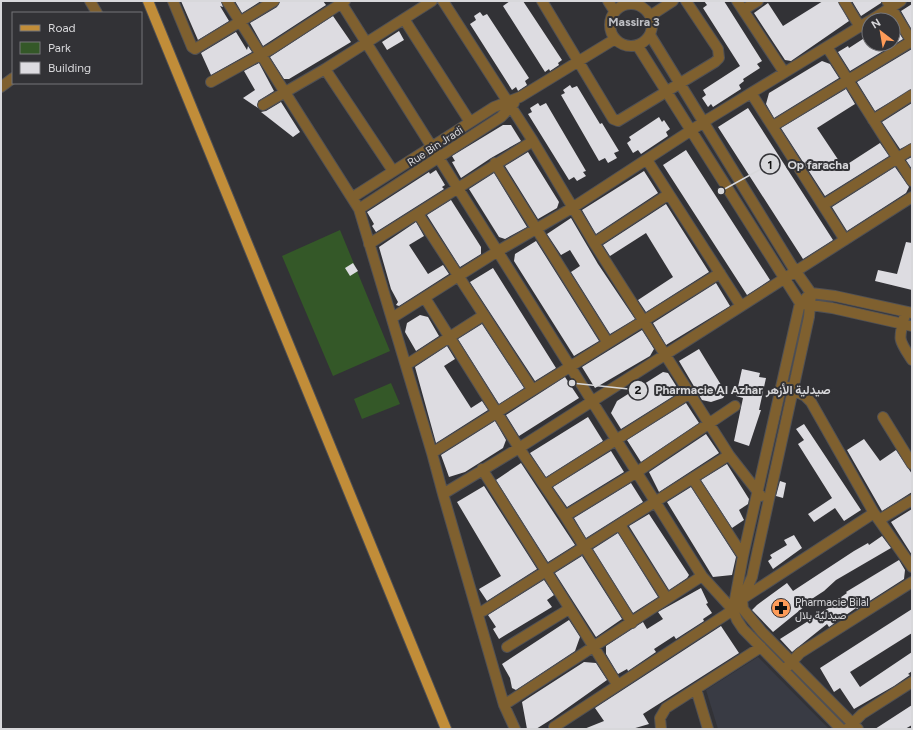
<svg xmlns="http://www.w3.org/2000/svg" width="913" height="730" font-family="Figtree,Vazirmatn,sans-serif">
<style>
.built{fill:#393b44}
.green{fill:#345828}
.building{fill:#dddce1}
.lines{fill:none;stroke-linecap:round;stroke-linejoin:round}
.minor-casing{stroke:#505054;stroke-width:12}
.primary-casing{stroke:#505054;stroke-width:12}
.minor{stroke:#7f602f;stroke-width:10}
.primary{stroke:#c18d39;stroke-width:10}
.labels{text-anchor:middle;stroke-width:4;stroke-linejoin:round;paint-order:stroke}
.street-label{font-size:11px;fill:#d8d8db;stroke:#323236}
.poi-label{font-size:11px;fill:#d8d8db;stroke:#323236;text-anchor:start}
.neighbourhood-label{font-size:12px;font-weight:bold;fill:#bfc0c5;stroke:#323236}
.leader{fill:none;stroke:#d8d8db;stroke-width:1.5}
.callout-dot{fill:#d8d8db;stroke:#323236;stroke-width:1.5}
.mark-label{font-size:12px;text-anchor:middle;font-weight:bold;fill:#111}
.callout-label{font-size:12px;text-anchor:middle;font-weight:bold;fill:#d8d8db;stroke:#323236;stroke-width:4;stroke-linejoin:round;paint-order:stroke}
</style>
<rect width="100%" height="100%" fill="#323236"/>
<!-- built -->
<path class="built" d="M758,657L829,729H718L706,690Z"/>
<!-- green -->
<path class="green" d="M340,230L390,351L333,376L282,256Z
M391,383L400,404L362,419L354,399Z"/>
<!-- building -->
<path class="building" d="M181,1H221L223,7L220,6L229,21L198,40Z
M235,1H261L242,13Z
M280,1H323L326,5L263,46L250,23L277,7Z
M510,1H523L562,60L558,63L559,65L550,71L549,69L545,72L503,6Z
M704,1H724L762,61L757,64L760,68L743,79L744,81L739,85L741,89L713,107L711,104L708,107L702,98L706,95L703,90L740,66L703,8L707,5Z
M823,1H838L849,21L791,61L785,60L754,13L768,3L783,26Z
M852,1H881V3L861,16Z
M912,4V30L901,11Z
M480,12L483,16L487,14L529,78L525,81L527,85L518,91L516,87L512,90L470,24L476,20L474,16Z
M333,16L351,42L289,79H284L270,57Z
M893,23L903,39L850,71L838,52L848,46L849,48L866,37L869,44H893Z
M399,31L404,40L387,50L382,42Z
M236,32L247,50L248,46L252,52L211,75L201,53Z
M912,49V89L875,111L857,82Z
M822,61L830,64L839,78L774,118L766,104L769,93Z
M259,63L274,91L258,101V108L243,98L255,90L244,71Z
M570,85L572,88L577,86L600,124L602,123L619,151L614,153L617,158L608,163L605,158L599,161L561,95L565,93L563,90Z
M846,89L855,104L817,128L843,167L880,143L889,156L825,196L781,128Z
M281,102L300,132L293,137L261,112L266,111Z
M538,103L540,106L546,103L586,171L583,172L586,176L577,181L574,177L569,180L528,114L532,112L530,108Z
M912,103V143L900,149L882,122Z
M748,108L833,240L803,259L718,127Z
M659,117L662,122L664,120L670,129L666,132L668,136L641,154L638,150L633,153L627,143L631,140L629,137Z
M503,125H511L521,141L491,158L461,178L452,162L455,161L452,156Z
M686,150L770,280L747,295L663,165Z
M528,152L559,202L557,208L538,219L505,166Z
M912,157V169L906,160Z
M895,167L909,187L906,193L847,231L832,207Z
M436,170L445,185L442,187L444,189L376,232L372,226L374,224L367,212L429,172L430,174Z
M644,171L658,193L596,234L582,210Z
M494,173L527,227L505,239L499,237L469,189Z
M451,200L481,247V254L460,267L427,215Z
M666,204L709,272L646,312L638,300L673,277L646,233L610,256L603,245Z
M571,218L598,264L635,319L610,334L571,272L580,266L570,250L561,255L547,234Z
M416,222L424,236L409,245L428,274L443,265L449,274L399,306L396,305L398,302L391,289L379,247Z
M536,241L599,341L574,356L514,261L515,254Z
M906,242L912,243V290L875,281L878,270L897,274Z
M353,263L358,271L350,276L345,268Z
M493,268L556,368L535,381L470,282Z
M716,283L730,306L666,345L653,323Z
M420,315L428,317L439,336L416,351L405,332L407,323Z
M482,324L524,388L499,404L458,339Z
M642,330L654,349L650,356L595,388L582,367Z
M447,346L455,359L444,366L471,408L482,401L488,410L436,443L415,367Z
M699,349L726,393L723,398L711,402L702,400L679,361Z
M742,369L760,373L759,377L766,378L759,410H761L749,446L734,441L743,398L736,396Z
M663,372L668,373L680,392L621,429L611,413L617,401Z
M565,377L579,398L519,436L506,415Z
M686,403L699,423L641,462L627,440Z
M588,417L603,441L546,477L530,453Z
M495,421L506,440L503,448L465,472L449,477L441,455Z
M804,424L861,510L844,521L835,508L814,522L808,514L832,498L798,444L804,440L796,429Z
M706,434L719,453L659,492L649,472Z
M864,439L880,461L896,450L912,474V492L882,511L847,450Z
M611,451L624,472L567,507L553,487Z
M521,463L575,545L548,562L496,480Z
M727,464L749,499L748,504L739,510L744,520L732,528L701,480Z
M780,481L786,483L783,498L776,496Z
M631,483L643,502L586,538L574,518Z
M484,486L537,569L487,601L479,589L501,576L457,502Z
M691,487L736,557L732,575L713,577L667,502Z
M912,509V555L891,522Z
M649,514L689,575L687,578L669,590L629,526Z
M618,533L658,597L633,613L593,549Z
M794,535L802,548L773,569L768,561L772,558L770,555L787,545L784,540Z
M882,536L891,548L836,580L824,591L804,604L805,606L773,632L752,610L757,605L787,583L793,591L854,551L868,543L869,545Z
M582,556L622,619L596,637L555,573Z
M899,560L905,570L904,579L857,609L856,608L829,627L827,624L792,652L780,639L835,604L834,602L847,593L846,592Z
M544,580L554,595L547,600L552,607L499,639L493,629L496,627L488,615Z
M701,588L708,603L706,604L712,613L703,619L704,621L676,639L674,636L654,649L656,652L628,671L627,669L618,674L606,654V646L643,622L647,629L663,619L658,612Z
M912,609V633L850,672L860,687L912,652V671L908,674L910,675L894,686L854,709L840,688L834,692L820,668Z
M569,620L580,637L575,651L516,690L512,688L510,678L502,664Z
M721,626L739,653L643,714L649,724L632,729H584L604,721L595,708Z
M584,662L596,663L607,680L552,719L536,729H527L522,702Z
M912,705V725L905,729H875Z"/>
<g class="lines">
<!-- minor casing -->
<g class="minor-casing">
<path id="minor" d="M90,1L97,13
M173,1L192,47L195,49L274,1
M227,1L359,209L432,453L443,494L504,705L515,729
M340,1L702,576L733,610L737,620L743,629L841,729
M443,1L533,141L594,243L729,455L761,496
M542,1L613,119L618,121L715,62L719,58L718,49L686,1
M608,1L615,12
M737,1L784,72
M844,1L860,27
M887,1L912,42
M610 25a21 21 0 1 1 42 0a21 21 0 1 1-42 0Z
M743,10L758,1
M650,16L673,1
M404,19L470,122
M871,20L901,1
M650,35L792,266L811,293L809,317L758,549L752,577L742,599L743,609L762,632L858,729
M637,45L800,303L743,556L733,610
M827,47L912,181
M325,69L393,171
M211,82L271,49L345,1
M1,87L13,78
M751,93L845,240
M263,105L325,69L432,1
M873,120L912,95
M773,126L912,41
M647,160L741,306
M495,163L608,343
M353,197L494,107L520,97L615,39
M823,205L912,149
M359,209L501,117L514,103
M418,214L532,389
M594,243L669,194
M369,244L533,141
M425,298L519,448L565,516L632,623
M806,298L811,293L835,296L912,313
M804,304L832,308L912,326
M392,318L498,251L572,208L710,118L869,21
M904,318C898,341 899,340 912,360
M406,365L484,315
M788,387L805,396L811,402L874,513L912,567
M883,417L912,464
M432,453L720,273
M482,469L617,684
M693,479L743,556
M545,485L690,393
M443,494L519,448L912,197
M565,516L637,472L735,406
M879,520L912,500
M620,525L667,599
M483,611L729,455
M507,647L569,609
M788,666L800,653L912,582
M696,689L708,729
M504,705L702,576
M554,727L733,610L742,599L874,513
M848,728L862,714L912,682
M661,729L660,718L666,708L761,647"/>
</g>
<!-- primary casing -->
<g class="primary-casing">
<path id="primary" d="M148,1L446,729"/>
</g>
<!-- minor -->
<use href="#minor" class="minor"/>
<!-- primary -->
<use href="#primary" class="primary"/>
</g>
<!-- icons -->
<defs>
<g id="pharmacy-disc" transform="scale(1)"><circle r="9.5" fill="#fe9b58" stroke="#323236"/><path d="M-2-6h4v4h4v4h-4v4h-4v-4h-4v-4h4Z" fill="#111"/></g>
</defs>
<g fill-rule="evenodd">
<use href="#pharmacy-disc" x="781" y="608"/>
</g>
<g class="labels">
<!-- street labels -->
<g class="street-label">
<text transform="translate(435 146) rotate(-33)" y="4">Rue Bin Jradi</text>
</g>
<!-- poi labels -->
<g class="poi-label">
<text x="795" y="606">Pharmacie Bilal<tspan x="795" dy="13">صيدلية بلال</tspan></text>
</g>
<!-- neighbourhood labels -->
<g class="neighbourhood-label">
<text x="634" y="26">Massira 3</text>
</g>
</g>
<!-- callouts -->
<path class="leader" d="M721 191L770 164M572 383L638 390"/>
<g class="callout-dot">
<circle cx="721" cy="191" r="4"/>
<circle cx="572" cy="383" r="4"/>
<circle cx="770" cy="164" r="10"/>
<circle cx="638" cy="390" r="10"/>
</g>
<g class="mark-label">
<text x="770" y="169">1</text>
<text x="638" y="394">2</text>
</g>
<g class="callout-label">
<text x="818" y="169">Op faracha</text>
<text x="743" y="394">Pharmacie Al Azhar صيدلية الأزهر</text>
</g>
<!-- border -->
<rect width="913" height="730" fill="none" stroke="#d8d8db" stroke-width="4"/>
<!-- legend -->
<rect x="12" y="12" width="130" height="72" fill="#323236" stroke="#747478"/>
<rect x="20" y="25" width="20" height="6" fill="#c18d39" stroke="#747478"/>
<text x="48" y="32" font-size="12" fill="#d8d8db">Road</text>
<rect x="20" y="42" width="20" height="12" fill="#345828" stroke="#747478"/>
<text x="48" y="52" font-size="12" fill="#d8d8db">Park</text>
<rect x="20" y="62" width="20" height="12" fill="#dddce1" stroke="#747478"/>
<text x="48" y="72" font-size="12" fill="#d8d8db">Building</text>
<!-- north arrow -->
<g transform="translate(881 32) rotate(329)"><circle r="19" fill="#323236" stroke="#747478"/>
<path d="M0-3L7 15L0 10L-7 15Z" fill="#fe9b58"/>
<text y="-6" font-size="11" font-weight="bold" text-anchor="middle" fill="#d8d8db">N</text>
</g>
</svg>
